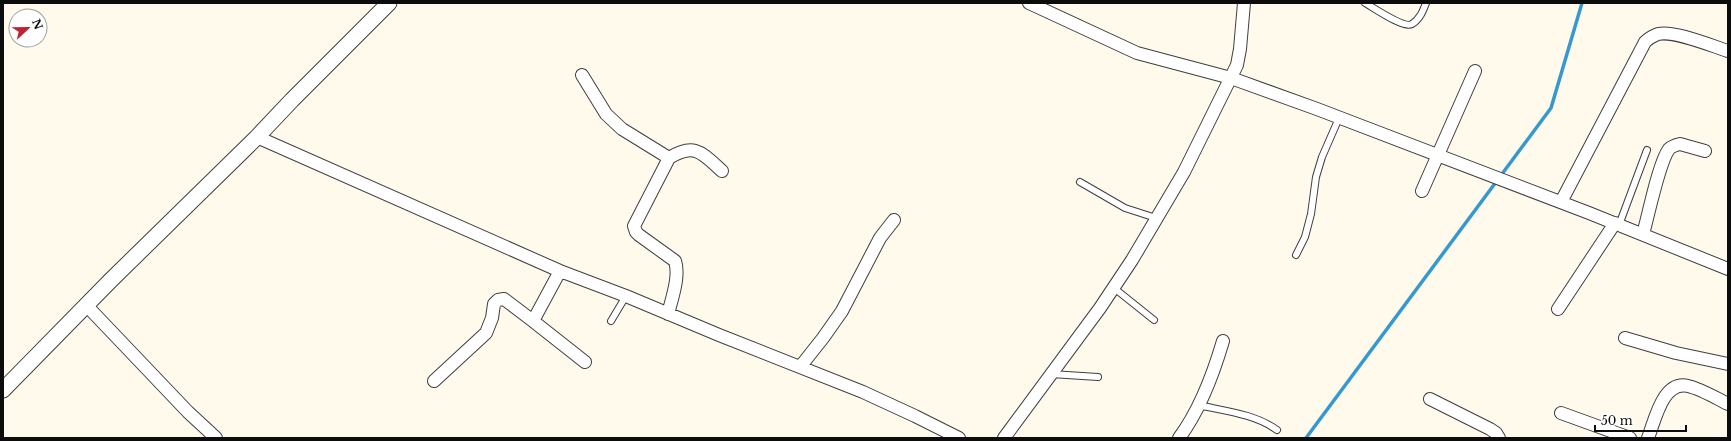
<svg xmlns="http://www.w3.org/2000/svg" width="1731" height="441" font-family="'Libre Baskerville',serif">
<style>
.lines{fill:none;stroke-linecap:round;stroke-linejoin:round}
.stream{stroke:#3599d0;stroke-width:3.5}
.service-casing{stroke:#3f3f3f;stroke-width:8}
.minor-casing{stroke:#3f3f3f;stroke-width:14}
.tertiary-casing{stroke:#3f3f3f;stroke-width:17}
.service{stroke:#fff;stroke-width:6}
.minor{stroke:#fff;stroke-width:12}
.tertiary{stroke:#fff;stroke-width:15}
</style>
<rect width="100%" height="100%" fill="#fffaec"/>
<g class="lines">
<!-- stream -->
<path class="stream" d="M1306,438L1551,108L1582,3"/>
<!-- service casing -->
<g class="service-casing">
<path id="service" d="M1365,3C1374,8 1404,29 1412,24C1420,19 1423,11 1426,3
M1080,182L1125,208L1156,218
M1619,225L1647,150
M1296,255L1305,237L1311,214L1316,177L1322,157L1339,118
M1114,288L1154,320
M611,321L626,296
M1051,374L1098,377
M1198,405C1225,411 1255,414 1277,430"/>
</g>
<!-- minor casing -->
<g class="minor-casing">
<path id="minor" d="M1029,3L1137,53L1231,78L1317,109L1589,213L1728,269
M582,75L606,114L622,129L669,158L634,226L636,232L639,235L675,261C680,276 672,298 668,314
M257,137L560,271L626,296L719,335L863,392L915,416L959,438
M669,158C695,142 702,153 722,171
M1422,191L1475,71
M1561,202L1645,42C1649,38 1653,36 1658,34C1674,30 1712,46 1728,51
M1643,234C1648,217 1659,162 1669,149C1672,146 1676,145 1680,144L1705,151
M560,271L533,321L585,362
M86,305L188,412L216,438
M1558,309L1615,223
M1625,338L1676,353L1728,364
M800,367L823,338L842,311L880,238L894,220
M434,381L486,333L492,318L494,304L498,300L504,299L533,321
M1430,399L1490,429L1496,433L1499,438
M1561,413L1630,438
M1004,438L1100,308L1132,260L1184,172L1237,65L1240,49L1244,3
M1179,438C1200,410 1213,375 1223,341
M1648,438C1655,420 1663,380 1688,386C1701,389 1716,398 1728,404"/>
</g>
<!-- tertiary casing -->
<g class="tertiary-casing">
<path id="tertiary" d="M3,390L111,280L257,137L292,100L389,3"/>
</g>
<!-- service -->
<use href="#service" class="service"/>
<!-- minor -->
<use href="#minor" class="minor"/>
<!-- tertiary -->
<use href="#tertiary" class="tertiary"/>
</g>
<!-- border -->
<rect width="1731" height="441" fill="none" stroke="#0c0c0c" stroke-width="8"/>
<!-- north arrow -->
<g transform="translate(28 28) rotate(68)"><circle r="19" fill="#ffffff" stroke="#9e9e9e"/>
<path d="M0-3L7 15L0 10L-7 15Z" fill="#bf2230"/>
<text y="-6" font-size="11" font-weight="bold" text-anchor="middle" fill="#0c0c0c">N</text>
</g>
<!-- scale -->
<path d="M1595 425v6h91v-6" fill="none" stroke="#0c0c0c" stroke-width="2"/>
<text x="1601" y="425" font-size="12" fill="#0c0c0c" stroke="#ffffff" stroke-width="3" paint-order="stroke">50 m</text>
</svg>
